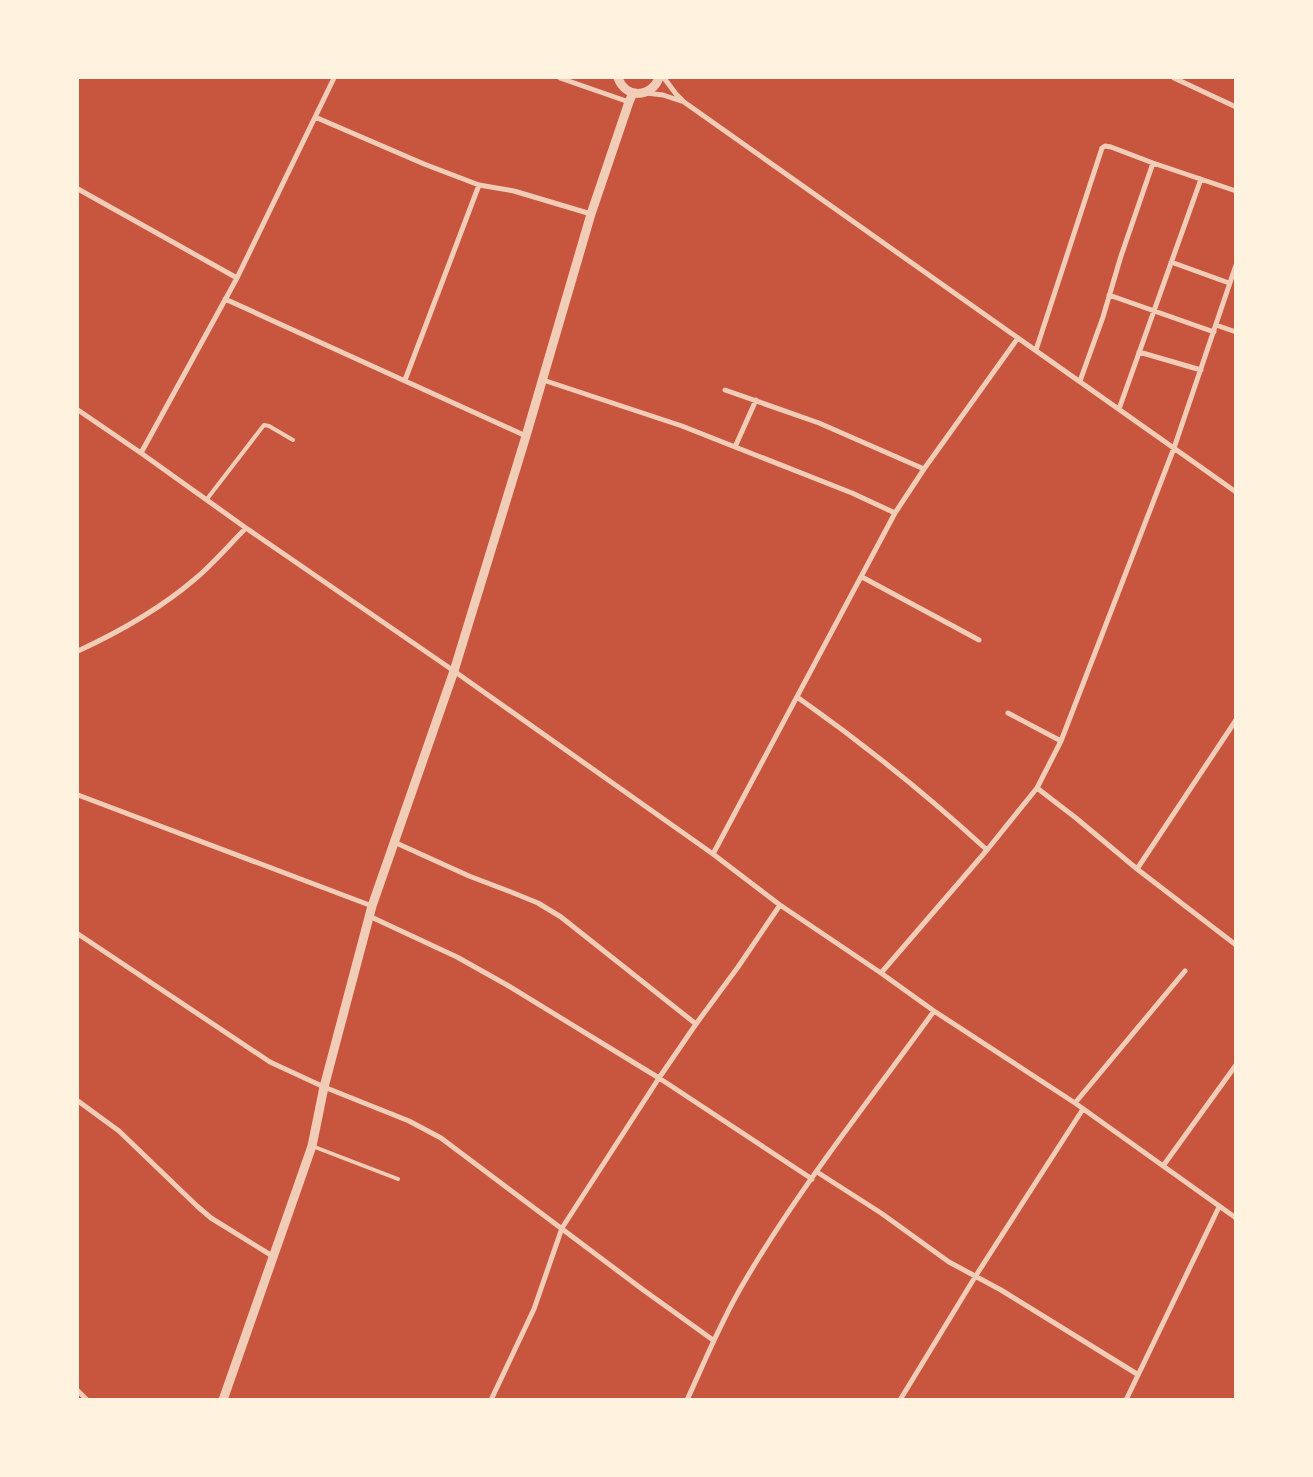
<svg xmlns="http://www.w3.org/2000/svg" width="1313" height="1477" font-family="'Fira Sans',sans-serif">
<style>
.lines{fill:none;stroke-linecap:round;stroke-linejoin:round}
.service{stroke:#f1ccb7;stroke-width:4}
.minor{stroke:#f1ccb7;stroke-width:5}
.tertiary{stroke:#f1ccb7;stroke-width:9}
</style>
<rect width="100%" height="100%" fill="#c8553d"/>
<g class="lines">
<!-- service -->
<path class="service" d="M207,499L264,425L269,426L293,440
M312,1146L398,1179"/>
<!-- minor -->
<path class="minor" d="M560,78L629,102
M664,78L676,94L684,102L1236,492
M1174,78L1236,107
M646,93L663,95L681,101
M315,117L424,164L479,185L514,191L591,214
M78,189L237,278
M1171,262L1229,283
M1109,295L1214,332
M225,299L526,436
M1216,325L1236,332
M1036,350L1102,148L1105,146L1111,147L1153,163L1236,191
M1139,352L1201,370
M405,380L479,185
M543,380L682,426L852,493L895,513
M1080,381L1103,317L1121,256L1153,163
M725,390L819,423L924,469
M1119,409L1201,179
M78,410L141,453L246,528L454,671L713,854L780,905L881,973L934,1011L1075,1103L1236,1218
M735,447L756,400
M141,453L237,278L334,78
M862,577L979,640
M78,651C119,632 160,609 195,579C213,564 229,545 246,528
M797,697C864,744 927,795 987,850
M1008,713L1061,741
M1037,788L1076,818L1137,869L1236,945
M78,795L372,906
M394,842L469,876L511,892L538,903L561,917L696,1024
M713,854L895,513L924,469L1018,338
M1137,869L1236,720
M369,916L457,957L507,985L659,1078L812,1179
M78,934L270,1062L324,1087L409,1121L441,1138L642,1289L713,1340
M881,973L987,850L1037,788L1061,741L1174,448L1236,265
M78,1101L119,1131L197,1206L211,1218L274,1257
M1075,1103L1185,971
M1163,1166L1236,1065
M817,1172L881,1213L949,1262L1001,1290L1137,1374
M78,1391L87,1400
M491,1400L534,1309L562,1228L659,1078L696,1024L738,967L780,905
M687,1400C705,1361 721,1321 743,1284C799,1188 869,1101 934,1011
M900,1400L975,1277L1083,1109
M1126,1400L1219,1207"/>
<!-- tertiary -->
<path class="tertiary" d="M618,78C626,99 651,98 659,78
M223,1400L312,1146L324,1087L372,906L454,671L526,436L591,214L629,102L633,93"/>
</g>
<!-- border -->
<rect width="1313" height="1477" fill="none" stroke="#fff3e0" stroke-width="158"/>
</svg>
